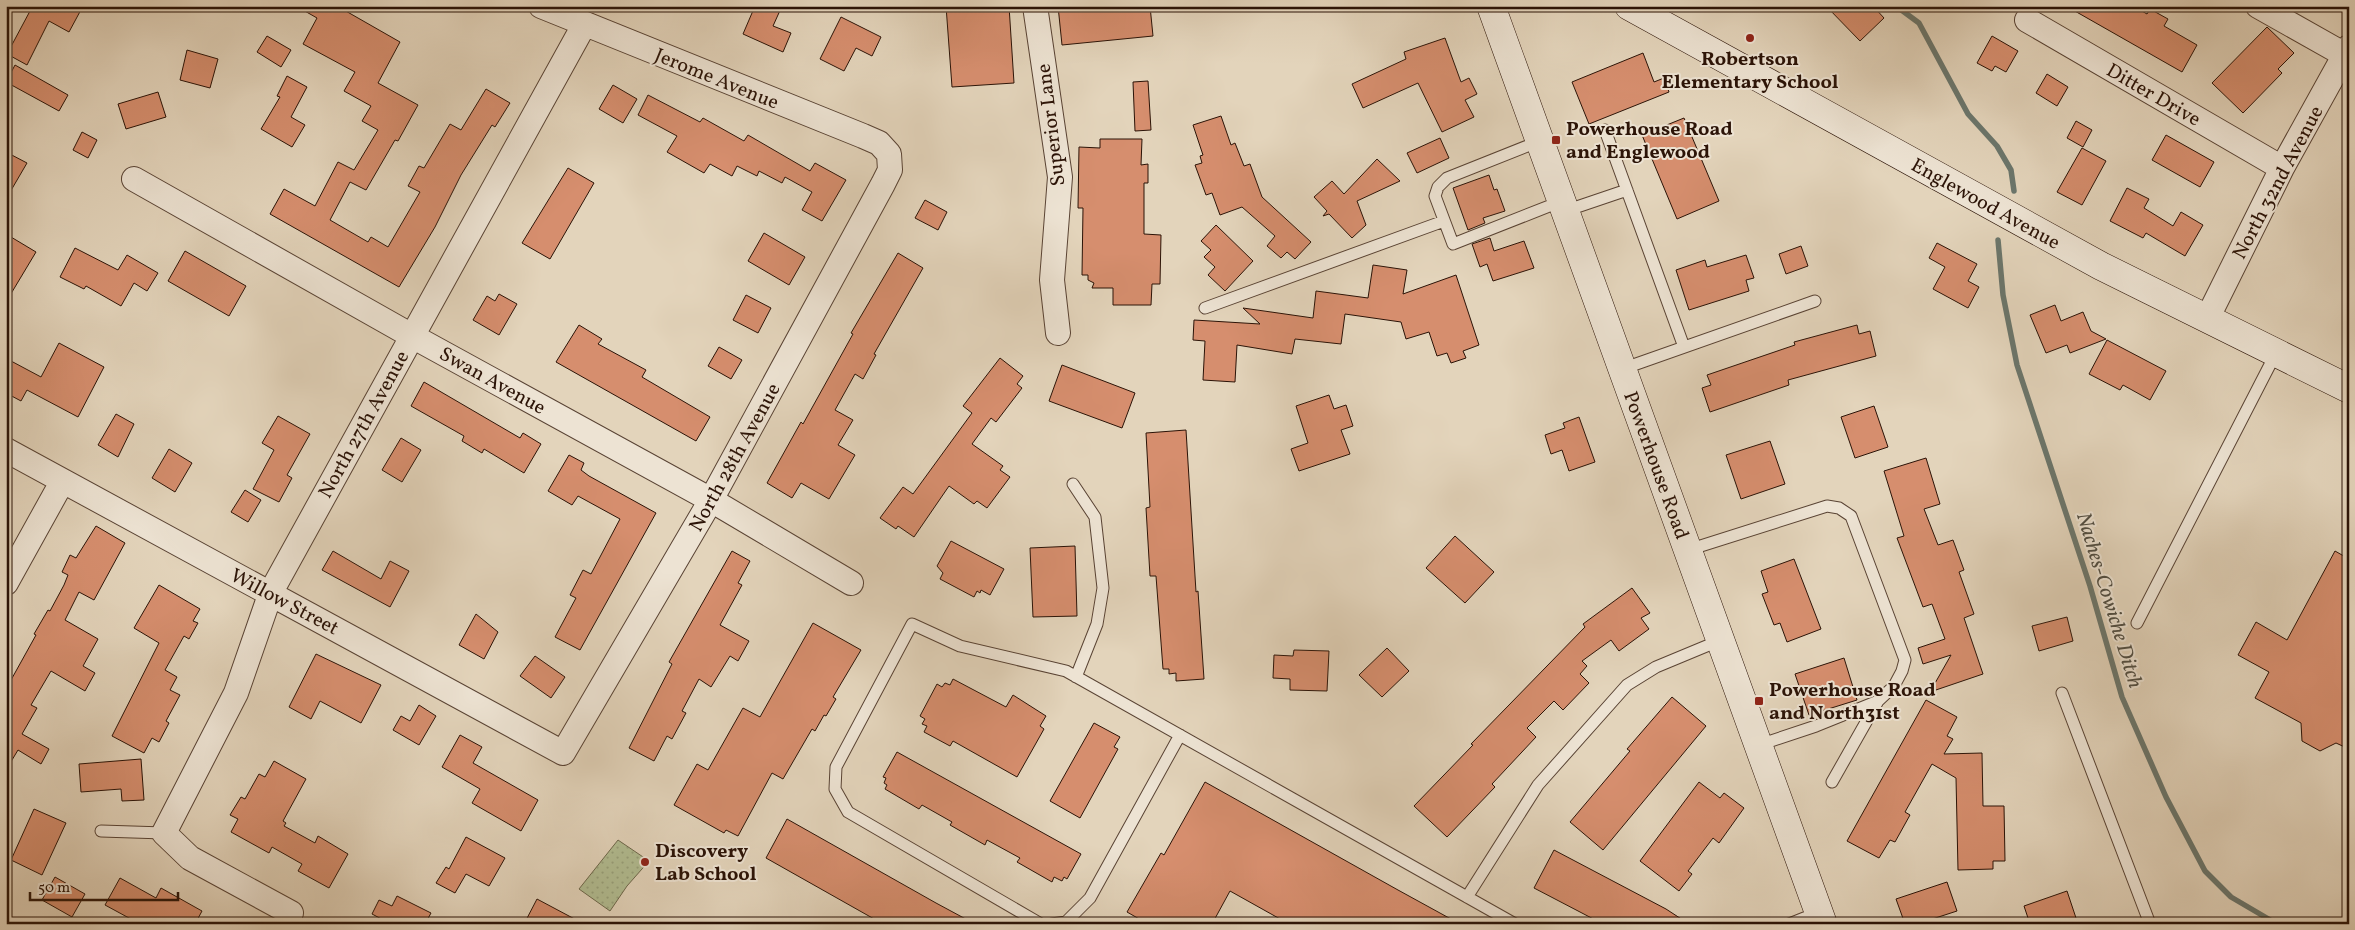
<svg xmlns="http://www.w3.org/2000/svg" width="2355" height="930" font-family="Vollkorn,serif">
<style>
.grass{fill:url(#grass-dots);stroke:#6e684c}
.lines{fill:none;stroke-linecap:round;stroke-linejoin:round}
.stream{stroke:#6b766c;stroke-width:5.5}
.building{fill:#d68e6e;stroke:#2b1307}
.lane-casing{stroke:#594334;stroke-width:13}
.street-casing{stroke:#594334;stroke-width:26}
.secondary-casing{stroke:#2b1307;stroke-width:29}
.lane{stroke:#ede3d3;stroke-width:11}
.street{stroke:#ede3d3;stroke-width:24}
.secondary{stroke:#ede3d3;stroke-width:28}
.poi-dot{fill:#8f2418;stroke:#ede3d3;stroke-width:2}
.labels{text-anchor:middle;stroke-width:4;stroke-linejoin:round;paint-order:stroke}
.poi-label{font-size:20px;font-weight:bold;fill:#2b1307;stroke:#ede3d3;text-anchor:start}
.street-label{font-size:20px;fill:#2b1307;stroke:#ede3d3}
.water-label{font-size:21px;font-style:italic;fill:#504d42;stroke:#ede3d3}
</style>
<defs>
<pattern id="grass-dots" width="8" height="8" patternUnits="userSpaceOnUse" patternTransform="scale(1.25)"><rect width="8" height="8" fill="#b2bd92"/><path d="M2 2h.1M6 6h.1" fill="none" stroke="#99a27c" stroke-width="1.8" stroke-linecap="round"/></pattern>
</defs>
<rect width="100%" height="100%" fill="#e3d4bb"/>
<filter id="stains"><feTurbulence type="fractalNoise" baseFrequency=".004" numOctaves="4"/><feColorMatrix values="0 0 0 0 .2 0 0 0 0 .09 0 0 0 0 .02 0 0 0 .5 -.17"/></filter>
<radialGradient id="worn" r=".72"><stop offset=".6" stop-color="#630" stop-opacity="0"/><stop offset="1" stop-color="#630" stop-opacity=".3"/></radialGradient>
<!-- grass -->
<path class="grass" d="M618,840L649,861L627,886L610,911L579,889Z"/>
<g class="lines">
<!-- stream -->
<path class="stream" d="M1896,6L1919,23L1968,114L1997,146L2011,170L2014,191
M1998,240L2003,295L2017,365L2090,586L2122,697L2166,797L2205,871L2231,897L2277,924"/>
</g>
<!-- building -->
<path class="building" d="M21,6H83L69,32L49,21L27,65L7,54L30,11Z
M296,6H337L400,42L378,83L418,105L398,141L395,140L366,190L350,182L330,220L368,242L371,237L388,247L420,192L408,186L419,166L424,168L450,124L461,130L486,89L510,103L495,127L492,125L461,175L435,227L399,287L270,214L284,189L315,206L338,162L354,170L378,130L362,121L371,106L344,91L355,72L303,44L317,18Z
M755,6H782L773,26L791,33L783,52L743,34Z
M946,6H1009L1014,83L952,87Z
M1058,6H1150L1153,36L1062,45Z
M1826,6H1873L1884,18L1860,41Z
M2066,6H2133L2147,14L2150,9L2168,19L2164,26L2197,45L2182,72Z
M841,17L881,37L872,56L856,48L844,71L820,59Z
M2267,27L2294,53L2278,69L2282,73L2243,113L2212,83Z
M267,36L291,50L281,67L257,52Z
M1992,36L2018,51L2006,72L1995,66L1992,71L1977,63Z
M1445,38L1461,82L1469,78L1477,94L1465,100L1474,117L1442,132L1418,83L1363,108L1352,84L1406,59L1404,52Z
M187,50L218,59L210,88L180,80Z
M1643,53L1654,82L1664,78L1669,92L1589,124L1572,82Z
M15,65L68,95L59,111L6,82Z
M2047,74L2068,87L2057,106L2036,93Z
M287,76L307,87L291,117L305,125L292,147L261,129L280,97L277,96Z
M1148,81L1151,130L1135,131L1133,82Z
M613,85L637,99L623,123L599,109Z
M158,92L166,117L126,129L118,104Z
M648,95L700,122L703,118L744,141L748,135L810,171L815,163L846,180L822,221L802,210L812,192L785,177L782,183L759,171L757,176L737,166L732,176L710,164L704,173L667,152L677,136L638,115Z
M1221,116L1231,145L1235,143L1244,166L1250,164L1262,197L1311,242L1295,259L1287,252L1281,258L1267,246L1275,236L1242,207L1220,215L1212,193L1206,195L1195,165L1202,163L1200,156L1203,155L1193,125Z
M1684,118L1719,201L1677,219L1642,135Z
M2076,121L2092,130L2083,147L2067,138Z
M82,132L97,140L88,158L73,150Z
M2166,135L2214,162L2200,187L2152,160Z
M1440,138L1449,158L1417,173L1407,153Z
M1100,139H1142L1141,165L1148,164V183H1144V234L1161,235L1160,284H1152L1151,305H1113V288H1092L1094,283L1088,280V275H1082L1083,208H1078L1079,147L1100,148Z
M2082,148L2106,161L2082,205L2057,192Z
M6,152L27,163L6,199Z
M1377,159L1400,181L1357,201L1366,225L1352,238L1329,214L1323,216L1327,211L1314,197L1332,181L1344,194Z
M568,168L594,183L550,259L522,243Z
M1489,175L1494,190L1497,189L1505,211L1483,218L1485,223L1468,230L1453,188Z
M2127,188L2149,199L2144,208L2173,226L2181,212L2203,225L2185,256L2146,233L2143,238L2110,221Z
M925,200L947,212L938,230L915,218Z
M1216,225L1253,261L1225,291L1208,275L1215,267L1204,257L1211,250L1201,241Z
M764,233L805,257L789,285L748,261Z
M6,234L36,252L6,302Z
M1490,238L1494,251L1524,241L1534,268L1493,281L1487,264L1480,267L1472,244Z
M1937,243L1977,264L1968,281L1979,287L1968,308L1933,289L1945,267L1929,258Z
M1801,246L1808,266L1786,274L1779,254Z
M75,248L118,270L127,255L158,273L147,291L134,283L121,306L86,286L84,289L60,277Z
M185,251L246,286L229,316L168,281Z
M898,253L923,268L874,354L876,355L863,379L855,374L835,410L853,420L838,445L855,455L829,499L801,483L792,498L767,483L801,422L803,424L853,334L851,333Z
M1746,255L1754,278L1746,280L1749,291L1689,310L1676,270L1705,260L1707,267Z
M1373,265L1407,270L1403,294L1456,275L1479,345L1463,351L1466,358L1451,363L1447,353L1437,356L1429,332L1406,339L1401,322L1345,314L1341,344L1295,339L1292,354L1237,345L1235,382L1203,380L1205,341L1193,340L1194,320L1260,324L1243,308L1313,318L1316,291L1368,298Z
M499,294L517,304L499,335L473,320L487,296L495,301Z
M746,295L771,308L758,333L733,320Z
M2055,305L2061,321L2083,312L2091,331L2106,339L2070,353L2067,345L2046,353L2030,315Z
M579,325L602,339L598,344L646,370L642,377L710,417L696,441L556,362Z
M1857,325L1859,334L1870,331L1876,356L1788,380L1789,385L1710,412L1702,388L1711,385L1707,375L1795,345L1794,342Z
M2107,340L2166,371L2150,400L2123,385L2120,390L2089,374Z
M59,343L104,367L78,417L27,390L21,401L6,393V371L11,361L41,377Z
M719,347L742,360L731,379L708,366Z
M1000,358L1023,376L1017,384L1022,388L996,422L991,418L972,444L1003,466L1000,470L1010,477L987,508L977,501L974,504L949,486L914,537L898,526L896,529L880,518L903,487L913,494L972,413L963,406Z
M1062,365L1135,393L1122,428L1049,401Z
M424,382L520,438L523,433L541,444L524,473L484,449L482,453L462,441L464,436L411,406Z
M1329,395L1334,409L1346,405L1353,426L1341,430L1350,454L1299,471L1291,449L1308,443L1296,406Z
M1874,406L1888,447L1855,458L1841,417Z
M116,414L134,424L118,457L98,445Z
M278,416L310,434L287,475L292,478L279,502L253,489L274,450L262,443Z
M1579,417L1595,462L1569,471L1562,450L1551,454L1545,435L1565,428L1563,423Z
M1186,430L1196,592L1198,591L1204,679L1176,681V673L1169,674V669H1163L1156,576H1150L1146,508L1150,507L1146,433Z
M401,438L421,450L402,482L382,470Z
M1770,441L1785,484L1741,499L1726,455Z
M169,449L192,463L175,492L152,478Z
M569,455L584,463L581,470L589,476L656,513L580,650L555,637L576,598L570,595L583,570L591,574L620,519L578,496L572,505L548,491Z
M1926,458L1940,504L1924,509L1938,545L1953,540L1964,570L1959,572L1974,614L1964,618L1983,674L1930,692L1951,655L1923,664L1918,648L1945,639L1932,604L1923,607L1897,538L1904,536L1884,471Z
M245,490L261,500L248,522L231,512Z
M96,526L125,543L94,600L79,592L65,620L98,639L83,666L95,673L85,691L51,671L31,705L37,708L22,734L49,749L41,764L18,750L6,770V689L36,635L34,634L48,610L50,611L64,585L68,575L62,572L70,555L76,558Z
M1455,536L1494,572L1465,603L1426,568Z
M951,541L1004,569L990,595L981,590L980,593L977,591L974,597L940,579L943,573L937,566Z
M1075,546L1077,616L1033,617L1030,548Z
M333,551L381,579L390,561L409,571L390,607L322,570Z
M732,551L750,561L738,583L742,585L720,625L749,641L738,661L730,656L711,687L699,679L682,711L686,713L672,739L667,736L654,761L629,748L672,664L669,662Z
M2335,551L2349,559V749L2336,743L2320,751L2302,741L2301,723L2255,698L2269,672L2238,655L2256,622L2287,640Z
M1794,559L1821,629L1787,642L1780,623L1774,625L1762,594L1768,592L1761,571Z
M159,585L200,609L193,621L198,623L189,639L184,636L165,670L177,677L170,690L180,695L166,721L169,723L159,742L152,738L144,753L112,736L159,643L134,628Z
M1632,588L1650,613L1641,618L1649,629L1619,651L1611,640L1582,661L1587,666L1580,674L1589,683L1563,710L1554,701L1527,728L1536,737L1492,784L1495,787L1447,837L1414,806L1473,745L1471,744L1585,627L1583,624Z
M476,614L498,632L484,659L459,645Z
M2067,617L2073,641L2039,651L2032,626Z
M813,623L861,650L833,697L836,699L826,716L824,715L815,731L812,729L783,779L772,773L738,836L726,830L724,833L674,805L697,764L708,770L743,708L760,717Z
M1387,648L1409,671L1382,697L1359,675Z
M1294,650L1329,651L1327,691L1290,690V679L1273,678L1274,655L1293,656Z
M316,654L381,685L361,723L320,701L311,719L289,707Z
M535,656L565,677L551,698L520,676Z
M1844,658L1857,700L1809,715L1795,674Z
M953,679L1006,707L1013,695L1046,716L1040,726L1044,729L1017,777L953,741L950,746L924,732L927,726L922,724L925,719L920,716L937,684L942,687L945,683L950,685Z
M1672,697L1706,726L1603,850L1570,822L1630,751L1627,749Z
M1926,700L1957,717L1947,736L1953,739L1944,754L1982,753L1983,806H2004L2005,861H1993V869L1958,870L1956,778L1932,764L1905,812L1910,815L1895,842L1890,840L1879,858L1847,841Z
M419,705L436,716L419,745L393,730L401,716L410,721Z
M1094,723L1120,737L1114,747L1118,749L1080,818L1050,801Z
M460,735L482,747L473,763L538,800L521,831L472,803L480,789L442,767Z
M897,752L1081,854L1067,879L1064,877L1062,881L1054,877L1052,882L1017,862L1020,858L987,840L985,845L950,825L952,822L922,805L919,809L885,789L887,785L884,783L886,778L883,777Z
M141,759L144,800L122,801L121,789L81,792L79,764Z
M274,761L306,779L283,821L286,823L284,826L315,843L318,836L348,854L329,888L298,871L302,864L272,847L269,853L231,832L238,819L230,815L241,797L245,799L259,774L265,777Z
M1205,782L1398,890L1460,924H1289L1230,891L1212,924H1148L1127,912L1161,853L1164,855Z
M1699,782L1720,798L1724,793L1744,808L1719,843L1713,838L1688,871L1692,874L1679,891L1640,861Z
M34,809L66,823L42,875L11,860Z
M787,819L936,903L975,924H883L766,858Z
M466,837L505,858L489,886L466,874L455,893L436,883L446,867L449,869Z
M1554,850L1666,909L1689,924H1603L1534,888Z
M55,877L85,894L72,917L42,900Z
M120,878L156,898L161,888L202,911L195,924H140L105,905Z
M1947,882L1957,911L1917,924H1905L1896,899Z
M2067,891L2078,924H2030L2024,906Z
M397,896L431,913L425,924H391L372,914L379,900L392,906Z
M537,899L584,924H524Z"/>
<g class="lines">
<!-- lane casing -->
<g class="lane-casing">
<path id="lane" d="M1605,130L1684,347
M1540,141L1447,178L1438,187L1435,196L1453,244L1562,201
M1565,211L1627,190
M1205,308L1444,221
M1622,369L1815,301
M1073,484L1095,517L1103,588L1097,624L1076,677
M1688,550L1827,506L1839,508L1851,516L1905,660L1902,671L1894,686L1878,701L1816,726L1759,745
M2137,623L2276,353
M2062,693L2150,924
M1832,782L1878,701
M101,831L164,833
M1467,897L1538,785L1627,685L1656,667L1721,640
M1041,924L848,812L835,789L836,767L912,624L960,646L1066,671L1515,924
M1052,924L1066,922L1090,898L1180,735
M1789,924L1819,912"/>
</g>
<!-- street casing -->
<g class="street-casing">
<path id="street" d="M1035,6L1060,177L1052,280L1058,333
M2258,6L2345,55
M2027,20L2282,168
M134,179L412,336L711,500L851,583
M2207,319L2282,168L2349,47
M6,450L563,753L711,500L883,184L890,170L889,154L879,143L863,136L541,6
M6,583L62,482
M291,913L190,858L164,833L236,693L271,592L584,25"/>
</g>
<!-- secondary casing -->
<g class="secondary-casing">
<path id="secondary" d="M1491,6L1823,924
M1629,6L2101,266L2349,389"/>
</g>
<!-- lane -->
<use href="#lane" class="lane"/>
<!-- street -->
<use href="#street" class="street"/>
<!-- secondary -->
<use href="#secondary" class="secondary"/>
</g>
<!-- markers -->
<g class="poi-dot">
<circle cx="1750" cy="38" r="5"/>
<rect x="1551" y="135" width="10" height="10" rx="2.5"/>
<rect x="1754" y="696" width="10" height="10" rx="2.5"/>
<circle cx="645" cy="862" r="5"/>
</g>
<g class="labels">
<!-- poi labels -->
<g class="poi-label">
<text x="1750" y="65" text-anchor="middle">Robertson<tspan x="1750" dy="23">Elementary School</tspan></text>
<text x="1566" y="135">Powerhouse Road<tspan x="1566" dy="23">and Englewood</tspan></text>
<text x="1769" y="696">Powerhouse Road<tspan x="1769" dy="23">and North31st</tspan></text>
<text x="655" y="857">Discovery<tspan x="655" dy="23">Lab School</tspan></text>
</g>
<!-- street labels -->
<g class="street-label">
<text transform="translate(717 78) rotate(22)" y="7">Jerome Avenue</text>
<text transform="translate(2154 94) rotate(30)" y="7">Ditter Drive</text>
<text transform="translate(1050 125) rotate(-97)" y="7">Superior Lane</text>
<text transform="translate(2277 182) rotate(-62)" y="7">North 32nd Avenue</text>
<text transform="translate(1986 203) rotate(29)" y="7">Englewood Avenue</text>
<text transform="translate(493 380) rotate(29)" y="7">Swan Avenue</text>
<text transform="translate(363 424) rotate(-61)" y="7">North 27th Avenue</text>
<text transform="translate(734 457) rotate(-61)" y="7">North 28th Avenue</text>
<text transform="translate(1657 465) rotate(70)" y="7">Powerhouse Road</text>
<text transform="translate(285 601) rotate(28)" y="7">Willow Street</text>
</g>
<!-- water labels -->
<g class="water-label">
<text transform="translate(2110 600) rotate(73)" y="7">Naches-Cowiche Ditch</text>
</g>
</g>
<!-- margin -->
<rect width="2355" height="930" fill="none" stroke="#e3d4bb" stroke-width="25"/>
<rect x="8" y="8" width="2340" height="915" fill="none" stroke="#2b1307" stroke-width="2.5"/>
<rect x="12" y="12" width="2330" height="905" fill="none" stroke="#2b1307"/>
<!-- scale -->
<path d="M30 892v8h148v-8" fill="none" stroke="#2b1307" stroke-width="2.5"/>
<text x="38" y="892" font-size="15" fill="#2b1307" stroke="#ede3d3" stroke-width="4" paint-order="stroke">50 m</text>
<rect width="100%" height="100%" filter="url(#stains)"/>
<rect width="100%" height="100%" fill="url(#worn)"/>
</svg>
